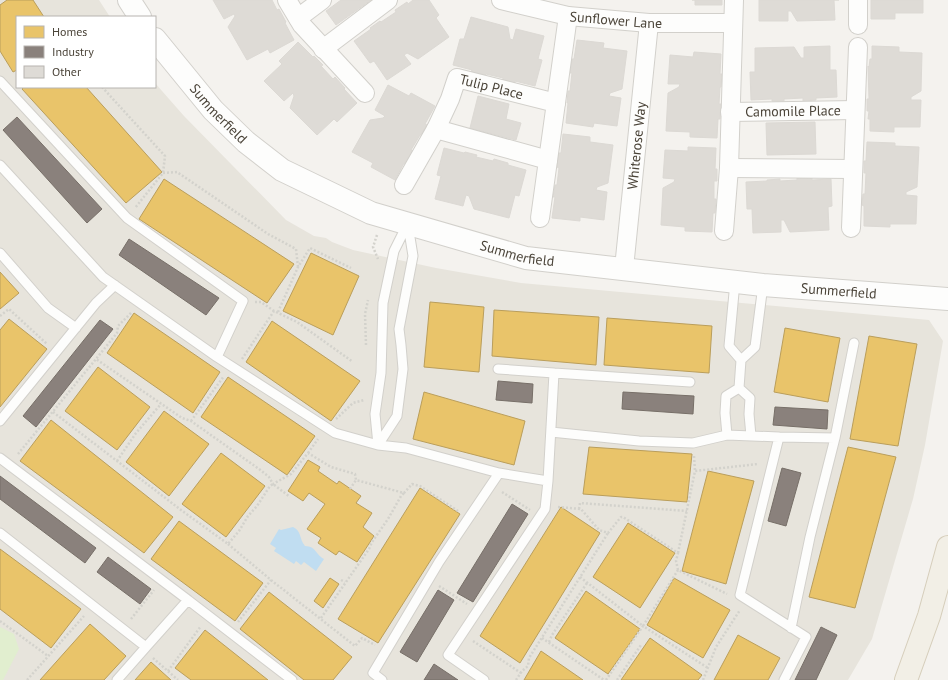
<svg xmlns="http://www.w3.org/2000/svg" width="948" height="680" font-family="'PT Sans',sans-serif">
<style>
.residential{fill:#e7e4dc}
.green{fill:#e1eecf}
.water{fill:#c0ddf1}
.homes{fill:#e9c46a;stroke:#ba9e5b}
.industry{fill:#8a817c;stroke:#776f68}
.building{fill:#dedbd6;stroke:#dcd9d4}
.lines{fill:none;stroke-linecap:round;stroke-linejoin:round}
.service-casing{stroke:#d2d0cb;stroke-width:11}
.minor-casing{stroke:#d2d0cb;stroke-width:20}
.tertiary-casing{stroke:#d2d0cb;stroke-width:24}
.primary-casing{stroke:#d6cebb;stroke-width:24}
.path{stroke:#d3d2cc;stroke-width:2.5;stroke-dasharray:2 2;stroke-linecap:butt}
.service{stroke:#fdfdfc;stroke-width:9}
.minor{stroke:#fdfdfc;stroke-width:18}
.tertiary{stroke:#fdfdfc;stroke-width:22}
.primary{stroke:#f2efe6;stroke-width:22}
.labels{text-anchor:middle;stroke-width:4;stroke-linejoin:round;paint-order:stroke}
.street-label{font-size:14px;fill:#4b4439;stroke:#fff}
</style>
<rect width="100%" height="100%" fill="#f4f2ee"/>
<!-- residential -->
<path class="residential" d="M0,0H99L110,17H17V87H155V83L184,116L286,220L314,236L326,238L332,242L353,250L436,268L521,283L929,320L943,341L925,445L913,499L872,639L848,680H0Z"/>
<!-- green -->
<path class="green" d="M0,627L14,634L19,649L3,680H0Z"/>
<!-- water -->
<path class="water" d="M293,527C302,531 299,539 305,546C317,547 314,553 324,559L316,571L304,562L301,565L296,561L294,564L274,551L276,548L270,544L279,529L281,530Z"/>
<!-- homes -->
<path class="homes" d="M7,0H33L44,17H17V70L13,72L0,51V5Z
M24,87H86L162,172L126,203L22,89Z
M164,179L294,264L267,303L139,219Z
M311,253L359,276L333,335L283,311Z
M0,272L19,293L0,309Z
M430,302L484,307L479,372L424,367Z
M494,310L599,317L596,365L492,356Z
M134,313L220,372L193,413L107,353Z
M607,318L712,326L709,373L604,365Z
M9,319L47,349L0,407V330Z
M272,321L360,381L331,421L246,362Z
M785,328L840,338L828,402L774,392Z
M869,336L917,344L898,446L850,439Z
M98,367L150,407L117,450L65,411Z
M228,377L315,436L287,475L201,417Z
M424,392L525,421L514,465L413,439Z
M164,411L209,444L169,496L126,462Z
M51,420L173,517L144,553L20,461Z
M589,447L692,454L687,502L583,494Z
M848,447L896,457L855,608L809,597Z
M221,453L265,486L226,537L182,504Z
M308,460L320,467L318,471L337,484L339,481L361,496L356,503L372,513L363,527L374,536L357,562L339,551L336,555L318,543L321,538L307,529L325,504L309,493L303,501L288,491Z
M708,471L754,481L726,584L682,571Z
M420,488L460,514L378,643L338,619Z
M561,507L600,533L520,663L480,636Z
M179,521L263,583L235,621L151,559Z
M628,523L675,553L640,608L593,577Z
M0,549L81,609L51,648L0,609Z
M330,578L339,584L323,608L314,601Z
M674,578L730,610L703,658L647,625Z
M586,591L640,629L608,674L555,638Z
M269,592L352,657L333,680H304L240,629Z
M90,624L126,656L104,680H40Z
M205,630L268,680H191L175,668Z
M738,635L780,658L768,680H714Z
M650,638L702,675L698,680H621Z
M541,651L583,680H524Z
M151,662L171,680H135Z"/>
<!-- industry -->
<path class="industry" d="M17,117L102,209L87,223L3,130Z
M129,239L219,298L206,315L119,255Z
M100,320L113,329L36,427L23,416Z
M498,381L533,384L532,403L496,400Z
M623,392L694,396L693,414L622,409Z
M775,407L828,410L827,429L773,425Z
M782,468L801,473L786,526L768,521Z
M0,476L96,548L85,563L0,499Z
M512,504L528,514L473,602L457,593Z
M108,557L151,589L140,604L97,572Z
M438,590L454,600L417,662L400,652Z
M821,627L837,635L816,680H795Z
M434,664L458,680H424Z"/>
<!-- building -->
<path class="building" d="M213,0H272L277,10L279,9L286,22L285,23L294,40L270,53L268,49L247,60L228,27L235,16L234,14L224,19Z
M341,0H371L336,25L326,11Z
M413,0H429L439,15L436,18L449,37L418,59L407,53L404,55L411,64L387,80L374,61L370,63L354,41L371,29L370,28L380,21L381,22L396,12L395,10L407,2L408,4Z
M692,0H722V5H695V0Z
M759,0H839H834L835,20L797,21L791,11H788V21H759Z
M871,0H923V13H895V19H871Z
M471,17L508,27L510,39L513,40L516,29L544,36L538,59L542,60L535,86L515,81V83L503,80V78L486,74L485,75L471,72L472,70L453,65L460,39H464Z
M577,40L604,43L603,48L627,51L622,89L610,93L609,96L621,98L617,126L594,123L593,127L566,123L568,103H567L568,91H570L572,73H570L572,59H574Z
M298,42L313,57L314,56L323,65L321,66L333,79L335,77L345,88L344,89L357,103L337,122L334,119L317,135L290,108L294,96L293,93L284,101L264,81L282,64L279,61Z
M830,46V70H836L837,97L816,98V100L803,101V98L784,99V101H772V99L751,100L750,72H755V48L794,47L801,58H804V47Z
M872,46L899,47V52L922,53L921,91L911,97V100H921L920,127H894V132L870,131V119H868L869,111H867V99H869L868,66L869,67L870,59H872Z
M694,52L721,54L720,74H722L721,87H720L719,104H721L720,119H718L717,138L690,137V132L666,131L668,93L679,87L680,84H668L670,55L693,57Z
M388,85L409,96L411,93L435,106L425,124L427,125L421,135H420L411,150L413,151L406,164L404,163L395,180L371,167L373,163L352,152L370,120L383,118L385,116L375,110Z
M478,96L509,104L506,119L521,123L516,140L470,128Z
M815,122L816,154L767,155L766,123Z
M563,134L590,137V142L613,145L608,183L597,187L596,190L607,192L604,220L580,217V221L552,218L555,197H553L555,185H557L559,168L557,167L558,153H561Z
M867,142L895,143V146L919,147L917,187L906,192V195L917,196L916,224H890V227L864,226V206L862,205L863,194H865L866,173H864V161H866Z
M688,147L716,148L715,169H717V181H714V199H716L715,213H713L712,232L685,231V227L661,225L663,188L674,182L675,179L663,178L665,150L688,151Z
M444,148L464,153L465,152L477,155L476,157L493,161L494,159L508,163V165L526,170L519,196L515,195L509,218L474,209L469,196L466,195L463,206L435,199L441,176L437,175Z
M797,178H812V180L831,179L832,206L828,207L829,230L790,232L784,220H781V232L753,233L752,209H747L746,182L767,181V180L780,179V181L797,180Z"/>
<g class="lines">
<!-- service casing -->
<g class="service-casing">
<path id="service" d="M0,81L127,218L243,301L217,357
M0,165L103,277L217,357L335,433L378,445L406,448L499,473
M0,253L48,308L76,328
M735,282L729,346L741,360
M554,373L690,382
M739,388L741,360L755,347L763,285
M739,388L750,398L749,414L751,436
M0,421L96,303L115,285
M551,432L639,441L693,443L727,435L779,437L740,595L806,637L784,680
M727,435L725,413L726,396L739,388
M779,437L835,438L810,537L791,628
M835,438L854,343
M378,445L397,416L403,369L401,345L399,329L413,256L408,225
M378,445L375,414L381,373L383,303L394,251L408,223
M0,458L188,600
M0,533L146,647L117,680
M146,647L188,600L292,680
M382,680L373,673L439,562L499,473L548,481
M484,680L448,655L545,509L548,481L554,373L498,369"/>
</g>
<!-- minor casing -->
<g class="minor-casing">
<g id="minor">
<path d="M287,0L302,25L365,93"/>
<path id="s1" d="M501,0L568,16L649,23H733"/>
<path d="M298,18L322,0"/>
<path d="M858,25V0"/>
<path d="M323,49L388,0"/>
<path id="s2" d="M730,112L855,110"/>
<path id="s3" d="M548,160L436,129L450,99L457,78L556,103"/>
<path d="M729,168L853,169"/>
<path d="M404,185L436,129"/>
<path d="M540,218L568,16"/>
<path d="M851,228L858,47"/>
<path d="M724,231L729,168L734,0"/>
<path id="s4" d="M624,268L649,23"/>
</g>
</g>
<!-- tertiary casing -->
<g class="tertiary-casing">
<g id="tertiary">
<path d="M129,0L140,17"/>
<path id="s5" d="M155,39L213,110L246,142L282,170L371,213L526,258L763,285L948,299"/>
</g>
</g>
<!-- primary casing -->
<g class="primary-casing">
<path id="primary" d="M906,680L929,616L948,547"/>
</g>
<!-- path -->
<path class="path" d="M102,87L165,156L163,173L135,208
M163,173L177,172L268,234L296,249L298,267
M377,235L373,247L378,259
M255,302H261L274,311
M278,312L298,267L310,248L351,268
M131,313L118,326L117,333L96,359L182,418L191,421L259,469L269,477L273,484L291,474L308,453L331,467L355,474L356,480L404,493L412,484L420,486L458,511
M0,316L9,309L47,344
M366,345L365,314L368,300
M242,359L274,311L297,322L353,362
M53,412L181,510L228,544L239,531L248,516L257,506L270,486L273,484L290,497
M336,419L353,403L364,400
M191,421L224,376
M308,453L318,439
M18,454L96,359
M694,456L695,471
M117,461L136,433L161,404
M350,489L356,480
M502,492L530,510
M558,507L581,509L599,530L608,533L621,517H623L678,553L676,561L678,570L727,594
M579,509L580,503L687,511
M228,544L271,580L355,646L362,638L375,645
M678,553L695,471L758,464
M580,577L643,626L678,570
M341,580L345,582
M439,586L467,604
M321,618L369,549L372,542L388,519L401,496L404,493
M131,619L154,590
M0,621L48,656
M238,622L271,580
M542,638L604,680
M473,641L521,673
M549,642L552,635L587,583
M153,658L178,680
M168,671L201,626
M27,680L84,616
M516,680L522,671L528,666L529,658L608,533
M606,680L643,626L708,668
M617,680L641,645
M703,680L716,647L740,610"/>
<!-- service -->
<use href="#service" class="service"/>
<!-- minor -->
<use href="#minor" class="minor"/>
<!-- tertiary -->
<use href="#tertiary" class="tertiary"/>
<!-- primary -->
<use href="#primary" class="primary"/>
</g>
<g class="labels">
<!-- street labels -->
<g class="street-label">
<text dy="5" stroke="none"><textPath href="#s1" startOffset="117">Sunflower Lane</textPath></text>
<text dy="5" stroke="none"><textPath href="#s3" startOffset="207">Tulip Place</textPath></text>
<text dy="5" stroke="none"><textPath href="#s2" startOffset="63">Camomile Place</textPath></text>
<text dy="5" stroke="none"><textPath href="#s5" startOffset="98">Summerfield</textPath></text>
<text dy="5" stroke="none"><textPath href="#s4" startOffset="123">Whiterose Way</textPath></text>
<text dy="5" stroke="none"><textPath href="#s5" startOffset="434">Summerfield</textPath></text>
<text dy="5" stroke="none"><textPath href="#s5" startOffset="758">Summerfield</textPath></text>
</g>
</g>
<!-- legend -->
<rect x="16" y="16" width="140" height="72" fill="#ffffff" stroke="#b7b4b0"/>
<rect x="24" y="26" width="20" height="12" fill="#e9c46a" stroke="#b7b4b0"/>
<text x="52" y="36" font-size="12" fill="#4b4439">Homes</text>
<rect x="24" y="46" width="20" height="12" fill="#8a817c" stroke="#b7b4b0"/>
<text x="52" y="56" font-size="12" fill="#4b4439">Industry</text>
<rect x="24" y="66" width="20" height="12" fill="#dedbd6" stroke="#b7b4b0"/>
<text x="52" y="76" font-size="12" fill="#4b4439">Other</text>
</svg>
